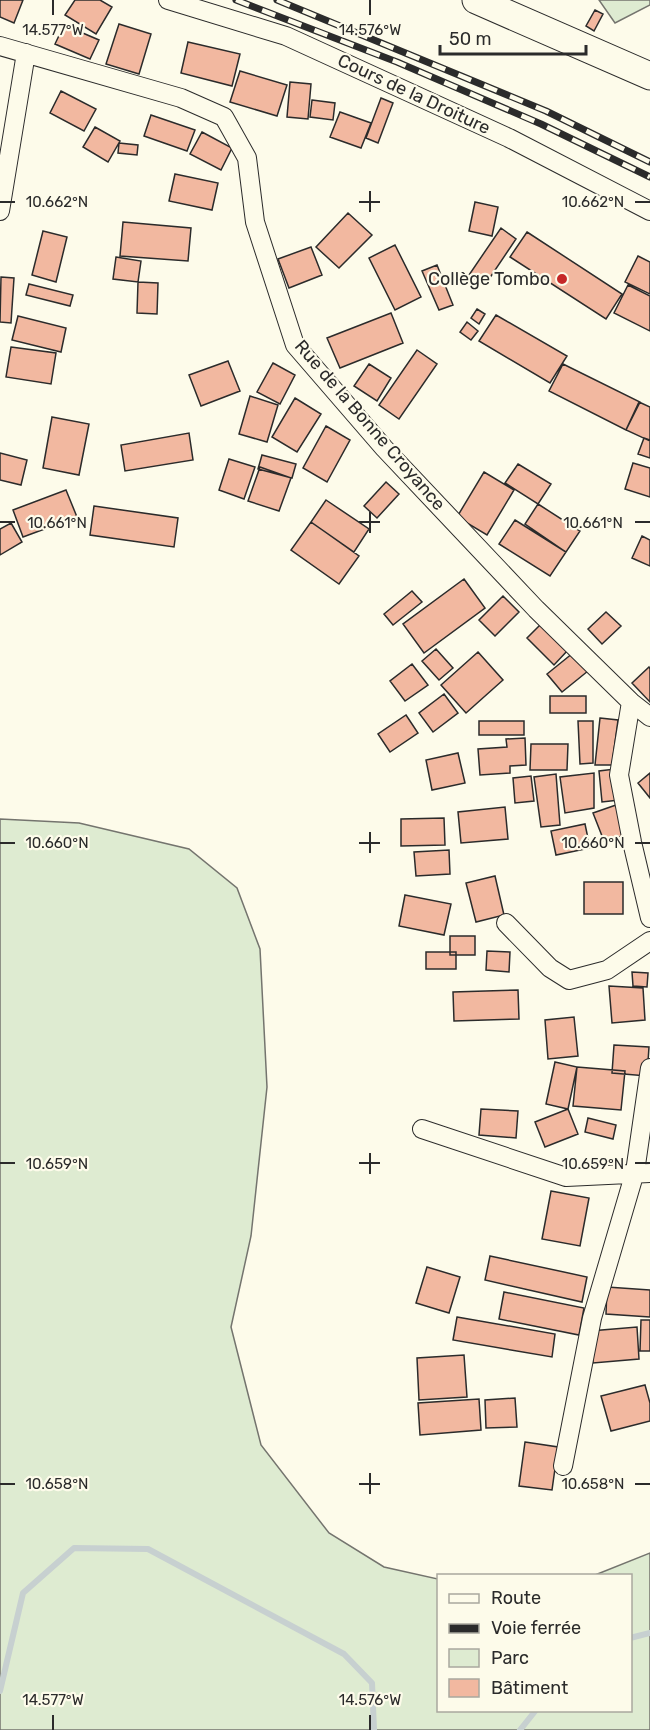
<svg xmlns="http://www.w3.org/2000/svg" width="650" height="1730" font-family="Rubik,sans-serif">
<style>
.green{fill:#deebd1;stroke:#74746e;stroke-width:1.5}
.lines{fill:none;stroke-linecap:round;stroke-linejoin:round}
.stream{stroke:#c7d0d0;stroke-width:6}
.building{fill:#f2b8a0;stroke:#2b2b2b;stroke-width:1.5}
.street-casing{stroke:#2b2b2b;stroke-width:20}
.primary-casing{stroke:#2b2b2b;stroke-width:29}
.street{stroke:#fdfbea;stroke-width:18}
.primary{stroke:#fdfbea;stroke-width:27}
.rail-casing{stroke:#2b2b2b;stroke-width:7}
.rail{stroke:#fdfbea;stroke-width:4.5;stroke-dasharray:14;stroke-linecap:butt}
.ticks{fill:none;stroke:#2b2b2b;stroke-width:2}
.poi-dot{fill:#c62828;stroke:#fdfbea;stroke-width:2}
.labels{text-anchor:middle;stroke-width:4.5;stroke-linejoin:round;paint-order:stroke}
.street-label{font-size:18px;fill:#2b2b2b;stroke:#fdfbea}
.poi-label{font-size:18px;fill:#2b2b2b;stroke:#fdfbea;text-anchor:end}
.ticks-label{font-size:15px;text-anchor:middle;fill:#2b2b2b;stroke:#fdfbea;stroke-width:4.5;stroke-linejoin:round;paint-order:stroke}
</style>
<rect width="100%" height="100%" fill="#fdfbea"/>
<!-- green -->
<path class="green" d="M599,0H650V5L615,23Z
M0,819L79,823L189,849L237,888L260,949L267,1087L251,1236L231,1327L261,1445L329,1533L384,1567L438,1579V1710H630V1576L595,1575L650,1553V1730H0Z"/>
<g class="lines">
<!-- stream -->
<path class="stream" d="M630,1638L650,1633
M0,1691L23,1593L74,1548L148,1549L344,1654L372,1683L374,1730
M520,1730L536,1710"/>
</g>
<!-- building -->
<path class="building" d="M0,0H23L14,23L0,17Z
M75,0H100L112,7L96,34L65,15Z
M595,10L603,14L594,31L586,26Z
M119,24L151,34L139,74L106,64Z
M64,25L99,40L90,59L55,44Z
M188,42L240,54L232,86L181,73Z
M240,71L287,85L277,116L230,102Z
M290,82L311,84L308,119L287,117Z
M61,91L96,109L84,131L50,113Z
M381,98L393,103L378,143L366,138Z
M312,100L335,103L333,120L310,117Z
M340,112L371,123L361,148L330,137Z
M151,115L195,130L187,151L144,136Z
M95,127L120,141L108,162L83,147Z
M202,132L232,148L221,170L190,154Z
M119,143L138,145L137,155L118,153Z
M175,174L218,183L212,210L169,201Z
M475,202L498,207L492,236L469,231Z
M348,213L372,235L339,268L316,247Z
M123,222L191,228L188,261L120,256Z
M501,228L516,239L485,285L469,275Z
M43,231L67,237L56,282L32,275Z
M527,232L622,294L606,319L510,257Z
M395,245L421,297L395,310L369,258Z
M311,247L322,275L289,288L278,259Z
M638,256L650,262V294L625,282Z
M116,257L141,261L138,282L113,279Z
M437,265L453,305L439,310L422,271Z
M1,277L14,278L11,323L0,322Z
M138,282L158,283L157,314L137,313Z
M29,284L73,295L70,306L26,295Z
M628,285L650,296V331L614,313Z
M477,309L485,314L479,324L471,318Z
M391,313L403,343L340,368L327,338Z
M496,315L567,356L550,383L479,341Z
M18,316L66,328L61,352L12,340Z
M467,322L478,331L471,340L460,332Z
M11,347L56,353L51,384L6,377Z
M417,350L437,364L399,419L379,405Z
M228,361L240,391L201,406L189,375Z
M273,363L295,375L280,404L257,392Z
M369,364L391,378L377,401L354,386Z
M563,364L640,402L626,430L549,391Z
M250,396L278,405L267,442L239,434Z
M295,398L321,414L297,452L272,437Z
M639,402L650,407V441L626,430Z
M52,417L89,424L79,475L43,468Z
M326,426L350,440L327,482L303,468Z
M189,433L193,460L125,471L121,445Z
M644,438L650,440V458L638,454Z
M0,453L27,460L21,485L0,480Z
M262,455L296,464L292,478L258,469Z
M229,459L255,467L244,499L219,490Z
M633,463L650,468V497L625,489Z
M518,464L551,484L538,504L505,483Z
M260,467L291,478L279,511L248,501Z
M484,472L514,490L487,535L457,517Z
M386,482L399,494L377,518L364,506Z
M66,490L77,517L23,537L13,510Z
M326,500L369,529L354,552L311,522Z
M538,504L580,531L566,552L525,524Z
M94,506L178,518L174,547L90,535Z
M515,520L566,552L550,576L499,544Z
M311,522L359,556L339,584L291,550Z
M11,523L22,542L0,555V529Z
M642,536L650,540V566L632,558Z
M464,579L485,608L424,653L403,624Z
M412,591L422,602L393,625L384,614Z
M503,596L519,612L495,636L479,620Z
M606,612L621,626L602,644L588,629Z
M541,624L568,650L554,665L527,638Z
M436,649L453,668L439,680L422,661Z
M478,652L503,680L466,713L441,685Z
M573,653L588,671L562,692L547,674Z
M412,664L428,685L405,701L390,681Z
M649,667L650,669V702L632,683Z
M444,694L458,713L433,732L419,713Z
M550,696H586V713H550Z
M406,715L418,733L390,752L378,734Z
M600,718L618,720L612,765H595Z
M479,721H524V735H479Z
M578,721H593V763L580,764Z
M525,738L526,765L510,766V773L480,775L478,749L507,747L506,739Z
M531,744H568L567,770H530Z
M458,753L465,783L432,790L426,760Z
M615,769L619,800L602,802L599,771Z
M594,773V808L565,813L560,777Z
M650,773V798L638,783Z
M556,774L560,825L541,827L534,777Z
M531,776L534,801L515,803L513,778Z
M616,805L626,835L604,841L593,813Z
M505,807L508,839L461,843L458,812Z
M444,818L445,845L401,846V819Z
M585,824L590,848L556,855L551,831Z
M449,850L450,874L416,876L414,852Z
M495,876L504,915L476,922L466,883Z
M584,882H623V914H584Z
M405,895L451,904L444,935L399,926Z
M450,936H475V955H450Z
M487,951L510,952L509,972L486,970Z
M426,952H456V969H426Z
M632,972L648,973L647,987L633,986Z
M609,986L643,988L645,1020L612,1023Z
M518,990L519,1019L454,1021L453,992Z
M574,1017L578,1056L548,1059L545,1020Z
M614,1045L649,1047L647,1076L612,1073Z
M555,1062L577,1067L568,1109L546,1104Z
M577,1067L625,1071L621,1110L573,1106Z
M481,1109L518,1111L516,1138L479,1135Z
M568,1109L578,1134L545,1147L535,1122Z
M588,1118L616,1125L613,1139L585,1132Z
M551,1191L589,1198L580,1246L542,1239Z
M490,1256L587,1277L582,1302L485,1280Z
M427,1267L460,1277L449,1313L416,1303Z
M607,1287L650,1290V1317L606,1314Z
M504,1292L584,1308L579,1335L499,1319Z
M457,1317L555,1334L552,1357L453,1340Z
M641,1320H650V1351H640Z
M637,1327L639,1359L593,1363L590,1331Z
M464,1355L467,1397L419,1400L417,1358Z
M645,1385L650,1403V1421L611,1431L601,1396Z
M515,1398L517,1427L486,1428L485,1400Z
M479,1399L481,1430L420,1435L418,1403Z
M525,1442L558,1447L552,1490L519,1486Z"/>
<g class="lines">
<!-- street casing -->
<g class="street-casing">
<path id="street" d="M168,0L286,36L509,138L650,211
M0,46L181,98L224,117L247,158L255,222L295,345L384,448L536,609L631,702L650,717
M0,211L26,53
M631,702L619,775L632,842L650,918
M506,923L550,968L569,980L607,970L650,941
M422,1129L566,1177L650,1173
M563,1466L592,1318L635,1172L650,1068"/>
</g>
<!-- primary casing -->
<g class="primary-casing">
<path id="primary" d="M476,0L650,76"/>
</g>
<!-- street -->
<use href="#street" class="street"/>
<!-- primary -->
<use href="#primary" class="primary"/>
<!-- rail casing -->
<g class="rail-casing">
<path id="rail" d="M236,0L397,62L541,124L650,177
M277,0L546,111L650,162"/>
</g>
<!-- rail -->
<use href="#rail" class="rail"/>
</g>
<!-- ticks -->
<path class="ticks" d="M53,0V15M370,0V15M370,191V212M0,202H15M359,202H380M635,202H650M370,512V533M0,522H15M359,522H380M635,522H650M370,832V853M0,843H15M359,843H380M635,843H650M370,1153V1174M0,1163H15M359,1163H380M635,1163H650M370,1473V1494M0,1484H15M359,1484H380M635,1484H650M53,1715V1730M370,1715V1730"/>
<!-- markers -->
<circle class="poi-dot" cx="562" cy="279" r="6"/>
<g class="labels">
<!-- street labels -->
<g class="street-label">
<text transform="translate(414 94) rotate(25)" y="6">Cours de la Droiture</text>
<text transform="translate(370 425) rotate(49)" y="6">Rue de la Bonne Croyance</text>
</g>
<!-- poi labels -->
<g class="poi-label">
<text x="550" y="285">Collège Tombo</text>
</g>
</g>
<g class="ticks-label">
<text x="53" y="35">14.577°W</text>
<text x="370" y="35">14.576°W</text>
<text x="57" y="207">10.662°N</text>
<text x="593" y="207">10.662°N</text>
<text x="57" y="528">10.661°N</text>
<text x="593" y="528">10.661°N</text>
<text x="57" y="848">10.660°N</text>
<text x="593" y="848">10.660°N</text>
<text x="57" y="1169">10.659°N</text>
<text x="593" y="1169">10.659°N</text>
<text x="57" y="1489">10.658°N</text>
<text x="593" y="1489">10.658°N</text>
<text x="53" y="1705">14.577°W</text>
<text x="370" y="1705">14.576°W</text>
</g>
<!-- legend -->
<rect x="437" y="1574" width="195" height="138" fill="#fdfbea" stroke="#a9a89e" stroke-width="1.5"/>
<rect x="449" y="1594" width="30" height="9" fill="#fdfbea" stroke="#a9a89e" stroke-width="1.5"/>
<text x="491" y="1604" font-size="18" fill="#2b2b2b">Route</text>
<rect x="449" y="1624" width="30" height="9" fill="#2b2b2b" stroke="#a9a89e" stroke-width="1.5"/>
<text x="491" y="1634" font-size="18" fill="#2b2b2b">Voie ferrée</text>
<rect x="449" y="1649" width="30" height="18" fill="#deebd1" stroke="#a9a89e" stroke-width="1.5"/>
<text x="491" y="1664" font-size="18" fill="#2b2b2b">Parc</text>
<rect x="449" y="1679" width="30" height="18" fill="#f2b8a0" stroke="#a9a89e" stroke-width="1.5"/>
<text x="491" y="1694" font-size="18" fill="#2b2b2b">Bâtiment</text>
<!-- scale -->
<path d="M440 45v9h146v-9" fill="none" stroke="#2b2b2b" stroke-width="3"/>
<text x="449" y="45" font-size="18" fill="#2b2b2b" stroke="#fdfbea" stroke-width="4.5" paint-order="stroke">50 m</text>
</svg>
